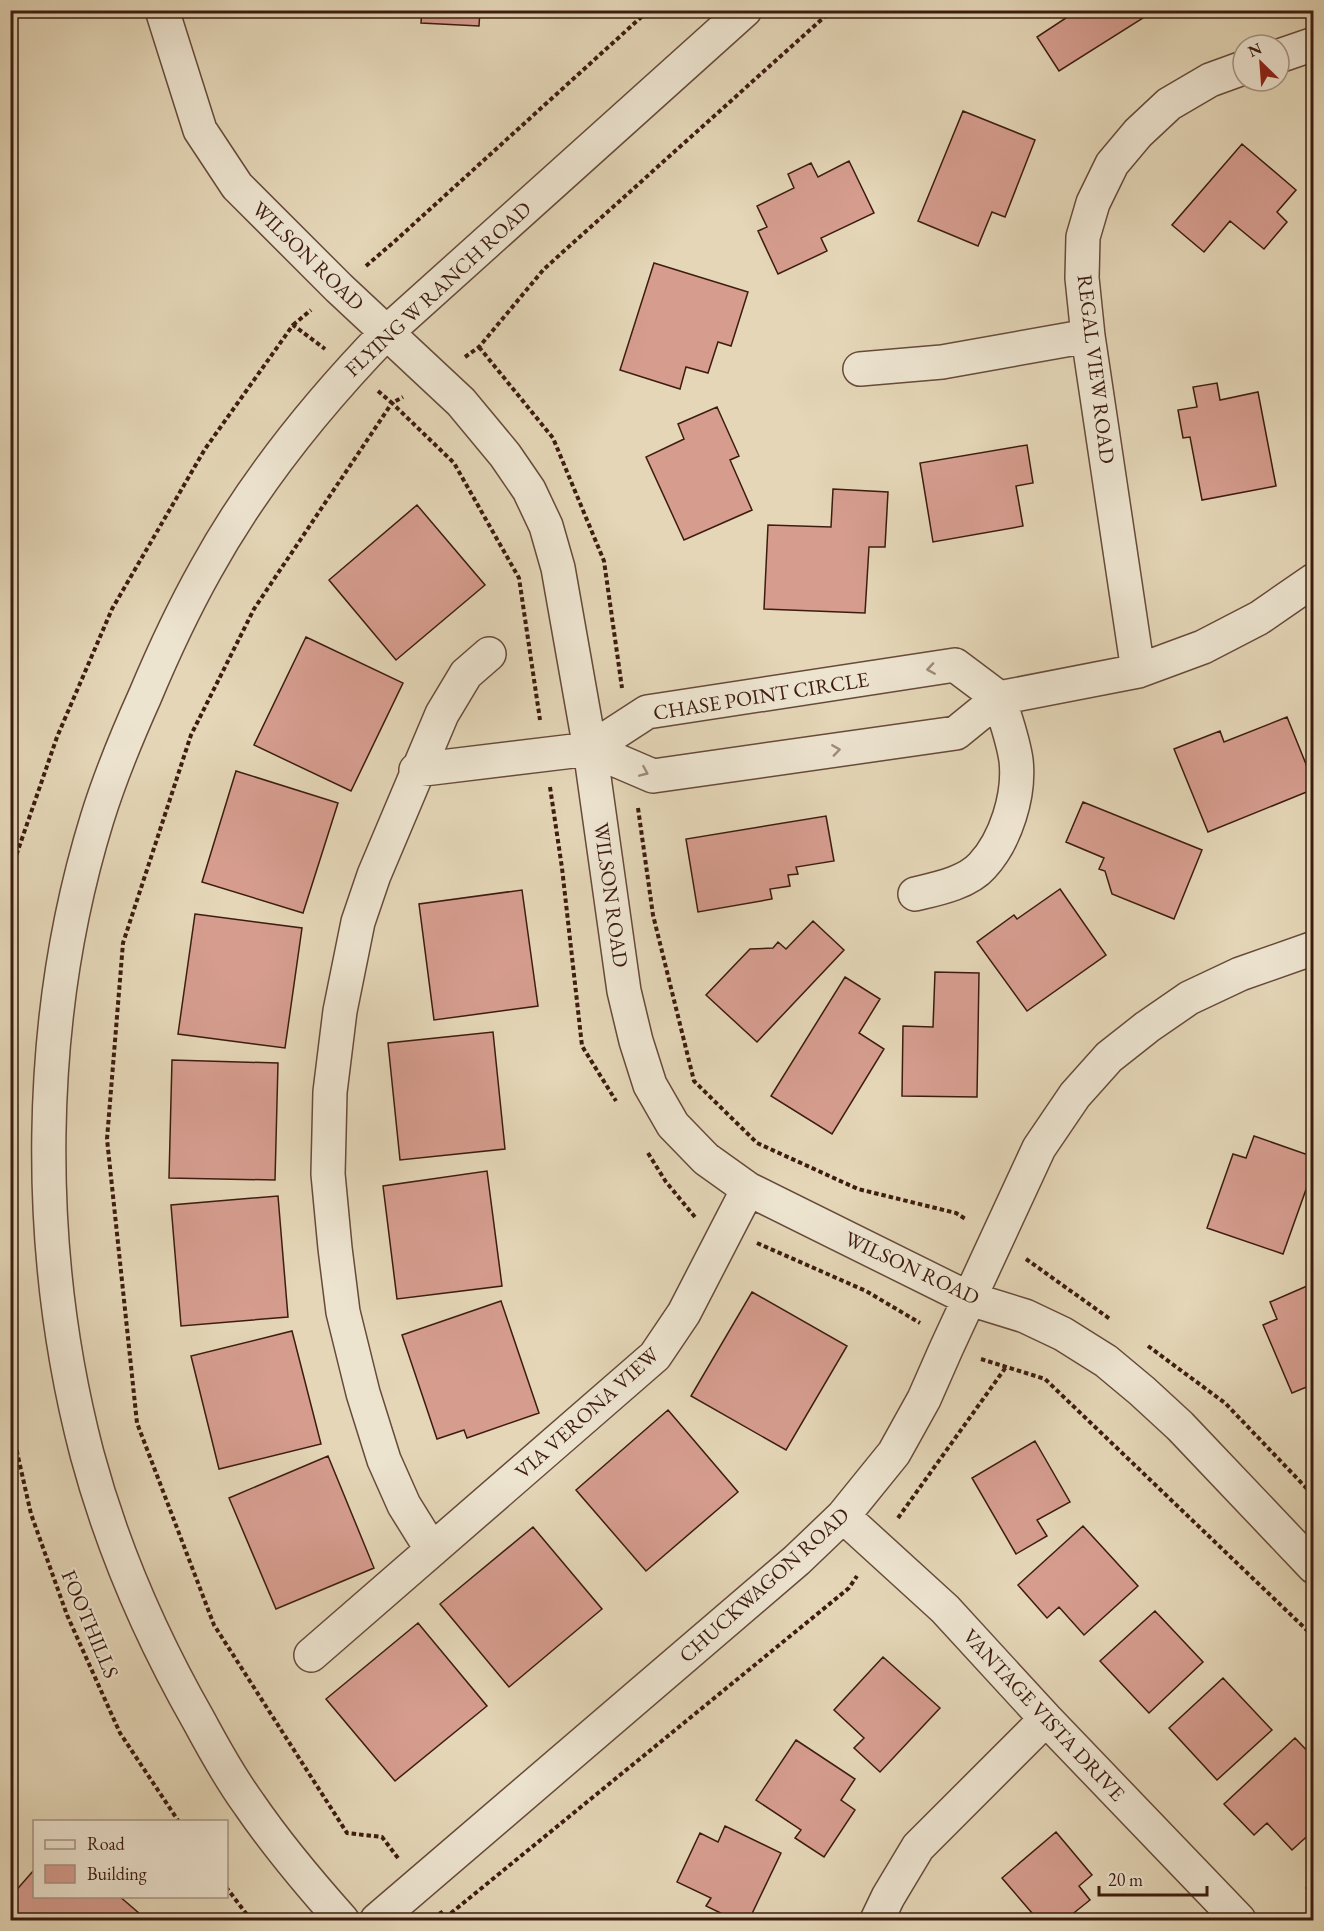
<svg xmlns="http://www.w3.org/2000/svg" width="1324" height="1931" font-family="'EB Garamond',serif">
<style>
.building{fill:#d69d8f;stroke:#3d1c10;stroke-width:1.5}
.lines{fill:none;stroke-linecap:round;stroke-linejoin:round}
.minor-casing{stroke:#674a3a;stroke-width:36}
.path{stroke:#3d1c10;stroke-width:4;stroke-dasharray:4.5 3;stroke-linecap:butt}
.minor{stroke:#ede4d0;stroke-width:33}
.oneway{stroke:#9e8a7a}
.labels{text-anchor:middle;stroke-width:4.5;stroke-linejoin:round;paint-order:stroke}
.street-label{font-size:21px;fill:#3d1c10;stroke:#ede4d0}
</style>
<rect width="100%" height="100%" fill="#e4d6b7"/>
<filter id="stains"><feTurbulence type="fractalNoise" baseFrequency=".00333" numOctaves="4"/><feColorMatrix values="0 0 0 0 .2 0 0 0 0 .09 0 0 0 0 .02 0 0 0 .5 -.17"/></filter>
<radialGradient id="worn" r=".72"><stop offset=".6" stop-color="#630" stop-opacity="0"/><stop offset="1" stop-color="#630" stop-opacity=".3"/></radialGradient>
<!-- building -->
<path class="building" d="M422,10H480L479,26L421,23Z
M1065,10H1150L1151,13L1059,71L1037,37L1069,16Z
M963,111L1035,140L1005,217L992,212L978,246L918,221Z
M1242,144L1296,190L1277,212L1287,222L1264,249L1230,221L1204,252L1172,225Z
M849,161L874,213L821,238L827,251L778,274L758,231L767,227L757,206L794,188L788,174L811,163L818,177Z
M654,263L748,292L731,346L718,342L708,373L686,367L680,389L620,370Z
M1217,383L1220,400L1258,392L1276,486L1202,500L1190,437L1183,438L1178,410L1197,407L1193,387Z
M717,407L739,456L730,460L752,510L684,540L646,457L684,439L678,424Z
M1027,445L1033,483L1016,486L1023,526L933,542L920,463Z
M833,489L888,492L885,547H869L865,613L764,609L768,525L831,527Z
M417,505L485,585L396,660L329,580Z
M306,637L403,683L351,791L254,745Z
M1314,678V695L1307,681Z
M1287,717L1314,784V789L1208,832L1174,749L1220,731L1224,742Z
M236,771L338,803L303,913L202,882Z
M1083,802L1202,850L1174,919L1112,894L1105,871L1099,869L1104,858L1066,842Z
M826,816L834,861L796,867L798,874L788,875L790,886L770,889L772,899L698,912L686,839Z
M1060,889L1106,955L1027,1011L977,942L1014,915L1017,919Z
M522,890L538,1006L434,1020L419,904Z
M195,914L302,928L285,1048L178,1034Z
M813,921L844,950L757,1042L706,995L750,949L773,948L778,942L786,949Z
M935,972L979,973L977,1097L902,1096L903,1026L933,1027Z
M845,977L880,999L859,1033L884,1049L832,1134L771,1096Z
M493,1032L505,1149L400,1160L388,1043Z
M172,1060L278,1063L275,1180L169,1178Z
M1254,1136L1314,1157V1167L1283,1254L1207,1228L1233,1154L1246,1158Z
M487,1171L502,1286L397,1299L383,1186Z
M278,1196L288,1317L181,1326L171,1205Z
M1314,1283V1384L1292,1393L1263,1325L1277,1319L1270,1302Z
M752,1292L847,1346L786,1450L691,1396Z
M501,1301L539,1413L467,1438L464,1430L437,1439L402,1335Z
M292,1331L321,1444L219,1469L191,1356Z
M668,1410L738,1492L646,1571L576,1490Z
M1035,1441L1070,1502L1037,1520L1047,1536L1016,1554L972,1478Z
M328,1456L374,1568L276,1609L229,1498Z
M1083,1526L1138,1586L1084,1635L1059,1607L1047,1618L1018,1585Z
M533,1527L602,1609L509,1687L440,1604Z
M1155,1611L1203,1662L1149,1713L1100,1661Z
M418,1623L487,1706L395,1781L326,1699Z
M883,1657L940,1708L880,1772L854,1748L864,1738L834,1710Z
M1223,1678L1272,1730L1217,1780L1169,1728Z
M1295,1738L1314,1758V1830L1292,1850L1267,1823L1254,1835L1224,1804Z
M796,1740L855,1779L841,1800L855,1810L824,1857L795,1838L801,1830L756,1800Z
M725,1826L781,1853L749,1920H735L706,1906L711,1898L677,1882L700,1833L718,1842Z
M1056,1832L1092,1875L1079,1886L1090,1900L1065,1920H1038L1002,1878Z
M34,1870V1896H119L147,1920H10V1902L15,1897L12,1895Z
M1314,1880V1896L1306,1888Z"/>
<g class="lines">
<!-- minor casing -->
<g class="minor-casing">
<path id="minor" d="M162,10L200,130L237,186L339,288L461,402L505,455L529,490L546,526L558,568L590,749L624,991L636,1041L650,1085L673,1125L706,1159L748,1189L970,1299L1025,1316L1063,1334L1106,1361L1142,1391L1180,1426L1314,1567
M1279,56L1314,44
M860,369L942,362L1088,336
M1138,671L1088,336L1082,278L1083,237L1093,203L1112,164L1138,133L1169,104L1210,80L1243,68
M590,749L653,776L956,733L999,698L1138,671L1203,647L1259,618L1314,580
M416,770L590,749L647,712L955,665L999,698
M915,894C936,889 967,883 982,866C1006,840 1020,795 1016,760C1013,739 1005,718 999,698
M843,1516L945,1609L1046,1719L1239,1920
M432,1550L404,1505L384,1460L363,1393L343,1312L335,1248L328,1174L330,1092L340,1011L358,922L374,875L442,714L466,674L489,654
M311,1655L655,1356L684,1313L748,1189
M342,1920C309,1883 277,1845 249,1804C230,1778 214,1749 199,1721C151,1637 112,1547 87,1454C34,1251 35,1020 97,819C110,777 127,736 145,696C163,653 183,610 206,569C254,482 318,403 387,332L745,10
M377,1920L797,1560L843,1516L894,1453L924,1399L946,1349L1039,1148L1075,1095L1109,1057L1147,1027L1189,998L1240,974L1314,948
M877,1920L888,1897L918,1847L1046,1719"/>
</g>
<!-- path -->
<path class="path" d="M366,266L395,241L649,10
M293,325L311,310
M479,347L553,438L604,561L622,688
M465,357L479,347L544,269L832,10
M378,391L392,403L403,397
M550,787L562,868L582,1046L616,1101
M638,808L653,915L694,1081L757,1143L858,1189L956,1213L967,1220
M10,884L16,856L57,737L112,609L205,449L293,325L325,349
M648,1153L666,1182L695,1217
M757,1243L866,1291L920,1323
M1026,1259L1110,1319
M1148,1346L1225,1403L1314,1496
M981,1359L1045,1379L1314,1637
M10,1421L31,1514L67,1615L120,1733L179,1822
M898,1518L1006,1367
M398,1858L382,1837L347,1833L214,1625L137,1423L107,1139L123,943L191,735L254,609L392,403L454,463L519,578L540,720
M226,1887L251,1920
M440,1911L446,1920
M445,1918L849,1588L857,1576"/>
<!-- minor -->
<use href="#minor" class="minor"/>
</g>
<!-- one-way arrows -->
<defs><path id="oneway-chevron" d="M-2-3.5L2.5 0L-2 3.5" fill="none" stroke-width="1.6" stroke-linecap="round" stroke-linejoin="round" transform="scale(1.5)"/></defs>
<g class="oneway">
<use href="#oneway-chevron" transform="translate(931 669) rotate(171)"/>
<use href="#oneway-chevron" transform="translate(836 750) rotate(-8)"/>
<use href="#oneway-chevron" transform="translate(644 772) rotate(23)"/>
</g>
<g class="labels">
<!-- street labels -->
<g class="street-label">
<text transform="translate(308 256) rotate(44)" y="7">WILSON ROAD</text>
<text transform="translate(438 289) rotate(-43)" y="7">FLYING W RANCH ROAD</text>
<text transform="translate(1096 369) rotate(83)" y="7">REGAL VIEW ROAD</text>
<text transform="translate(761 696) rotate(-9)" y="7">CHASE POINT CIRCLE</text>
<text transform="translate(611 895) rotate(82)" y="7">WILSON ROAD</text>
<text transform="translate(912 1268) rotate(25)" y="7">WILSON ROAD</text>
<text transform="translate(587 1413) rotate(-42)" y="7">VIA VERONA VIEW</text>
<text transform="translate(764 1585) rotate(-42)" y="7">CHUCKWAGON ROAD</text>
<text transform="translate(90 1624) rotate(67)" y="7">FOOTHILLS</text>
<text transform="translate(1044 1715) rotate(47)" y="7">VANTAGE VISTA DRIVE</text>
</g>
</g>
<!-- margin -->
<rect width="1324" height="1931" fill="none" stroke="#e4d6b7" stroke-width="36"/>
<rect x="12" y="12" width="1300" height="1907" fill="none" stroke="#3d1c10" stroke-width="3"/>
<rect x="18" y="18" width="1288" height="1895" fill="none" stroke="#3d1c10" stroke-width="1.5"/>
<!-- legend -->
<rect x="33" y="1820" width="195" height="78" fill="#ede4d0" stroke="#a79483" stroke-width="1.5"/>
<rect x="45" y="1840" width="30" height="9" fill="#ede4d0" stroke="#a79483" stroke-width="1.5"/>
<text x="87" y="1850" font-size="18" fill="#3d1c10">Road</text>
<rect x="45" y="1865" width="30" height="18" fill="#d69d8f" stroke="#a79483" stroke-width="1.5"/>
<text x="87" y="1880" font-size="18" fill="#3d1c10">Building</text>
<!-- north arrow -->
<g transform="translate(1261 63) rotate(335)"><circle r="28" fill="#ede4d0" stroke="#a79483" stroke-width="1.5"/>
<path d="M0-4.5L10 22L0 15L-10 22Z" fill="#8f2418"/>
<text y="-9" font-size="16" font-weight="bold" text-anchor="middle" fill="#3d1c10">N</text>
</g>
<!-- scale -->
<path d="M1099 1886v9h108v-9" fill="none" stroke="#3d1c10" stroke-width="3"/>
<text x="1108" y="1886" font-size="18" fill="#3d1c10" stroke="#ede4d0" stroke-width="4.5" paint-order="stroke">20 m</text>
<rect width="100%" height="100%" filter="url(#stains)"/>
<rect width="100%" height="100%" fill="url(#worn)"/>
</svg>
